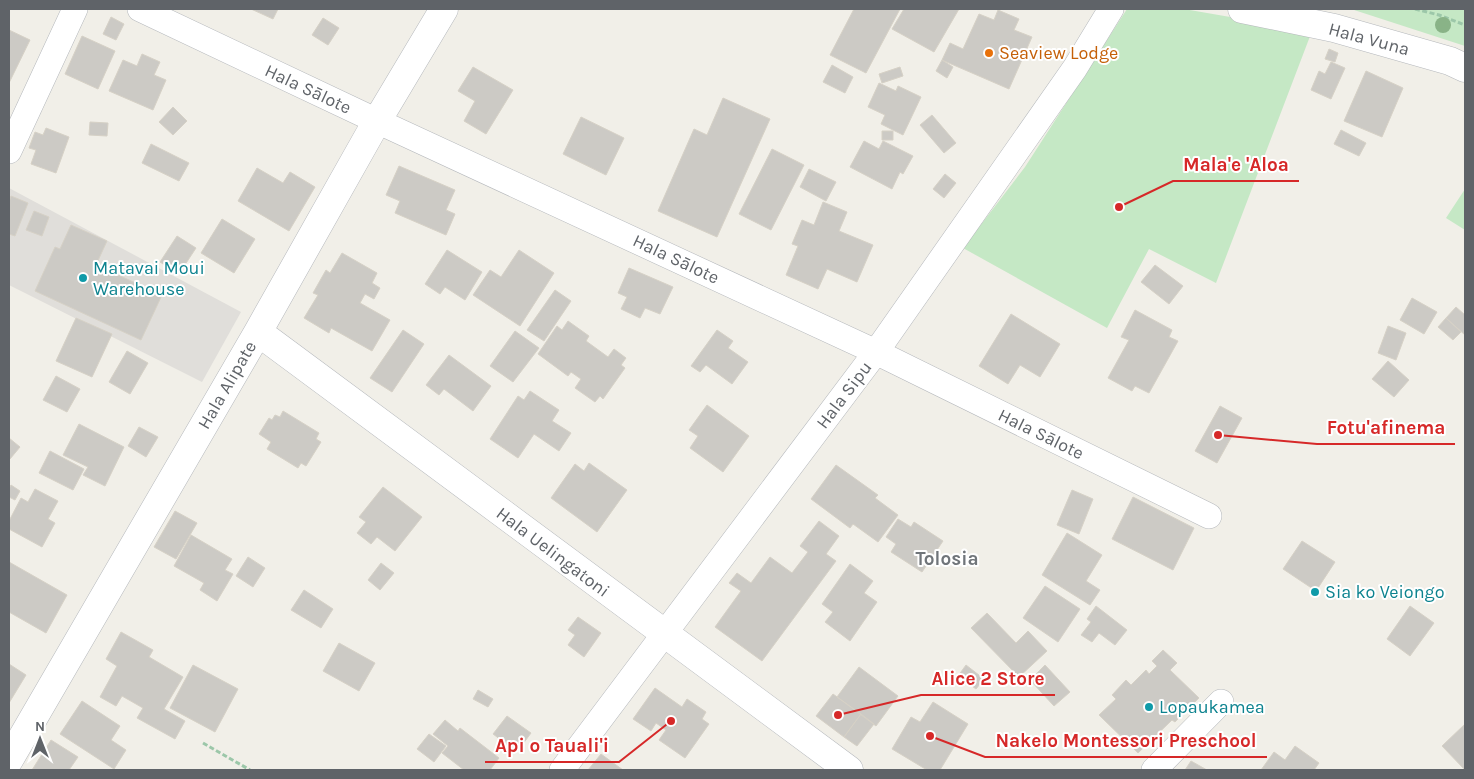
<svg xmlns="http://www.w3.org/2000/svg" width="1474" height="779" font-family="Karla,sans-serif">
<style>
.industrial{fill:#e0deda}
.green{fill:#c5e8c5}
.building{fill:#cccac5;stroke:#d6d1c6}
.lines{fill:none;stroke-linecap:round;stroke-linejoin:round}
.minor-casing{stroke:#b5b8bc;stroke-width:26}
.tertiary-casing{stroke:#b5b8bc;stroke-width:29}
.path{stroke:#9cc7a9;stroke-width:3;stroke-dasharray:5 2.5;stroke-linecap:butt}
.minor{stroke:#fff;stroke-width:25}
.tertiary{stroke:#fff;stroke-width:28}
.tree{fill:#89b387}
.food-dot{fill:#e8710a;stroke:#fff;stroke-width:2}
.culture-dot{fill:#0f9aa8;stroke:#fff;stroke-width:2}
.labels{text-anchor:middle;stroke-width:4;stroke-linejoin:round;paint-order:stroke}
.street-label{font-size:18px;fill:#5f6368;stroke:#fff}
.food-label{font-size:18px;fill:#c56008;stroke:#fff;text-anchor:start}
.culture-label{font-size:18px;fill:#0d838f;stroke:#fff;text-anchor:start}
.neighbourhood-label{font-size:19px;font-weight:bold;fill:#70757a;stroke:#fff}
.leader{fill:none;stroke:#d62828;stroke-width:2}
.callout-dot{fill:#d62828;stroke:#fff;stroke-width:2}
.callout-label{font-size:19px;text-anchor:middle;font-weight:bold;fill:#d62828;stroke:#fff;stroke-width:4;stroke-linejoin:round;paint-order:stroke}
</style>
<rect width="100%" height="100%" fill="#f1efe8"/>
<!-- industrial -->
<path class="industrial" d="M9,188L241,312L202,382L9,285Z"/>
<!-- green -->
<path class="green" d="M1127,9H1184L1312,31L1216,283L1149,249L1107,328L963,248L1025,167Z
M1351,9H1465V46Z
M1465,189V230L1446,218Z"/>
<!-- building -->
<path class="building" d="M251,9H278L273,19Z
M854,9H900L866,73L830,55Z
M904,9H959L934,52L892,29Z
M998,10L1019,19L1014,30L1032,37L1009,89L942,60L950,43L963,49L979,14L994,20Z
M111,17L124,24L116,40L103,34Z
M323,18L339,28L328,45L312,35Z
M9,30L30,40L9,83Z
M82,36L115,51L98,89L65,74Z
M1329,49L1338,53L1335,62L1325,59Z
M142,54L160,62L154,75L166,80L153,110L109,91L123,60L137,66Z
M942,60L953,67L947,78L936,71Z
M1331,62L1345,68L1331,99L1311,90L1319,71L1325,74Z
M832,65L853,77L845,93L823,82Z
M473,67L513,90L486,134L464,121L475,101L458,91Z
M900,67L903,76L882,83L879,74Z
M1366,71L1403,88L1382,137L1344,121Z
M879,83L896,91L898,86L921,97L903,135L881,124L885,115L868,107Z
M723,98L770,119L717,237L658,211L694,129L707,135Z
M173,107L187,121L173,135L159,122Z
M932,115L956,143L944,153L920,125Z
M581,117L624,138L606,175L563,154Z
M90,122L108,123L107,136L89,135Z
M46,128L69,137L56,173L31,164L36,150L29,148L35,132L43,135Z
M1341,130L1366,143L1359,156L1334,144Z
M882,131H893V140H882Z
M864,141L879,149L883,141L913,156L903,174L900,172L892,189L850,167Z
M151,144L189,163L179,181L142,163Z
M772,149L804,165L771,230L739,214Z
M399,166L455,190L446,210L455,214L446,235L395,213L400,201L386,195Z
M257,168L283,183L290,172L315,187L289,231L238,201Z
M809,169L836,182L826,201L800,187Z
M945,174L956,183L944,198L933,189Z
M11,196L28,203L15,236L9,234V202Z
M823,202L847,212L839,231L873,245L857,282L827,269L818,289L786,275L798,246L792,244L802,220L814,225Z
M34,211L49,217L42,236L26,230Z
M222,219L255,239L234,273L201,253Z
M71,225L107,241L96,265L162,295L141,340L35,291L55,247L60,249Z
M177,236L196,248L179,274L160,262Z
M447,250L482,272L465,300L445,287L440,294L425,284Z
M519,250L554,273L520,326L473,295L490,270L501,277Z
M342,253L377,273L372,283L380,288L374,299L365,294L360,303L390,320L372,351L331,328L329,333L304,318L318,295L313,293L326,270L330,273Z
M1155,265L1183,286L1169,304L1141,282Z
M629,268L673,287L660,314L645,308L640,318L621,309L627,297L618,293Z
M555,290L571,301L544,341L527,330Z
M1412,298L1437,312L1424,334L1400,320Z
M1456,307L1465,315V335L1446,318Z
M1135,310L1172,330L1169,337L1178,341L1149,393L1135,386L1132,391L1108,378L1129,340L1121,337Z
M1011,314L1060,344L1040,377L1020,365L1008,384L979,366Z
M76,318L112,334L92,377L56,361Z
M1446,318L1461,332L1453,340L1438,327Z
M568,321L589,336L586,341L608,357L614,349L626,358L621,365L625,368L603,399L600,396L595,402L575,388L581,379L571,372L568,376L538,354L557,326L562,330Z
M1388,326L1406,333L1396,360L1378,353Z
M403,330L424,344L392,392L370,378Z
M717,330L733,341L728,348L748,362L732,384L706,365L700,372L691,366Z
M515,331L539,348L513,382L490,366Z
M127,351L148,363L130,394L109,382Z
M449,355L491,386L473,411L444,389L439,395L426,385Z
M1388,361L1409,380L1394,397L1372,379Z
M56,376L80,389L67,412L43,400Z
M530,391L559,410L552,421L571,433L559,451L534,434L518,458L490,439L518,396L524,400Z
M707,405L749,436L723,472L690,448L698,436L689,430Z
M1220,406L1242,418L1217,463L1195,451Z
M283,411L319,433L316,439L321,442L306,466L301,463L298,468L267,449L271,442L259,434L269,418L272,420L275,415L280,417Z
M79,424L124,447L105,486L83,475L88,467L63,455Z
M139,427L158,437L146,457L128,446Z
M9,438L20,447L10,459L9,458Z
M50,451L84,469L73,490L39,473Z
M589,463L627,490L597,532L551,498L575,464L584,471Z
M836,465L878,495L875,498L898,515L878,542L853,524L850,528L811,499Z
M11,485L20,491L15,500L9,497V489Z
M383,487L422,517L395,551L377,537L371,544L357,533L366,522L359,517Z
M35,489L58,501L48,519L55,523L42,547L9,529V521L21,498L28,502Z
M1072,490L1093,499L1079,534L1057,525Z
M1133,497L1194,528L1173,570L1112,539Z
M175,511L197,523L176,559L154,547Z
M898,519L911,527L914,522L943,541L922,572L891,552L896,544L886,537Z
M819,521L839,536L826,554L836,561L762,661L715,627L741,591L729,583L737,573L751,583L770,557L792,573L808,552L800,546Z
M1067,533L1102,555L1086,581L1100,590L1090,605L1042,575Z
M191,535L232,559L225,570L233,574L217,601L200,590L204,583L174,566Z
M1302,541L1335,562L1316,591L1283,569Z
M248,557L265,568L253,587L236,576Z
M9,562L67,595L46,633L9,612Z
M381,563L394,573L380,590L368,580Z
M850,564L873,581L864,593L877,602L850,641L825,622L833,612L822,604Z
M1045,586L1080,609L1058,642L1023,618Z
M304,590L333,609L321,628L291,610Z
M1096,606L1127,630L1115,645L1099,633L1092,642L1081,635L1091,622L1087,619Z
M1410,606L1434,623L1410,656L1387,639Z
M987,613L1016,643L1028,631L1047,651L1019,677L971,628Z
M578,617L601,633L584,657L568,645L575,635L568,630Z
M121,632L153,650L149,657L183,677L164,709L185,721L175,739L137,718L143,708L122,696L116,706L100,697L117,666L106,659Z
M339,643L375,663L359,691L323,671Z
M1163,650L1177,663L1170,670L1199,698L1175,722L1172,720L1138,753L1099,715L1116,699L1112,695L1126,680L1131,685L1146,670L1149,674L1157,666L1152,661Z
M9,664L26,675L9,703Z
M193,665L238,689L215,732L170,708Z
M966,665L984,679L976,689L958,676Z
M1045,665L1070,692L1054,706L1030,680Z
M859,667L898,696L876,726L837,697Z
M655,688L682,707L687,699L706,712L702,719L709,724L685,758L659,740L666,730L656,723L651,731L633,719Z
M478,690L493,699L488,707L473,699Z
M833,694L861,714L844,737L816,716Z
M82,701L120,726L111,740L126,750L114,769L60,734Z
M933,702L968,724L940,770H927L892,749L911,717L920,722Z
M861,714L874,724L857,746L844,737Z
M507,716L531,733L517,752L493,734Z
M445,720L458,731L460,728L499,758L490,770H464L442,753L448,746L433,734Z
M1465,724V770L1442,746Z
M429,734L446,746L434,762L417,749Z
M51,740L78,757L69,770H32Z
M1295,746L1319,763L1314,770H1261L1274,752L1285,760Z
M601,754L623,770H588Z
M1191,761L1207,770H1185Z"/>
<g class="lines">
<!-- minor casing -->
<g class="minor-casing">
<path id="minor" d="M140,9L377,121L876,352L1209,516
M9,151L75,9
M562,770L876,352L1075,68L1111,9
M1154,770L1221,702"/>
</g>
<!-- tertiary casing -->
<g class="tertiary-casing">
<path id="tertiary" d="M1242,9L1334,28L1450,61L1465,68
M258,332L849,770
M9,760L258,332L377,121L444,9"/>
</g>
<!-- path -->
<path class="path" d="M1415,9L1439,15L1465,25
M203,743L250,770"/>
<!-- minor -->
<use href="#minor" class="minor"/>
<!-- tertiary -->
<use href="#tertiary" class="tertiary"/>
</g>
<!-- trees -->
<circle class="tree" cx="1443" cy="25" r="8"/>
<!-- markers -->
<circle class="food-dot" cx="989" cy="53" r="5"/>
<g class="culture-dot">
<circle cx="83" cy="278" r="5"/>
<circle cx="1315" cy="592" r="5"/>
<circle cx="1149" cy="707" r="5"/>
</g>
<g class="labels">
<!-- street labels -->
<g class="street-label">
<text transform="translate(1369 39) rotate(15)" y="6">Hala Vuna</text>
<text transform="translate(308 89) rotate(25)" y="6">Hala Sālote</text>
<text transform="translate(676 259) rotate(25)" y="6">Hala Sālote</text>
<text transform="translate(227 385) rotate(-60)" y="6">Hala Alipate</text>
<text transform="translate(844 395) rotate(-53)" y="6">Hala Sipu</text>
<text transform="translate(1041 434) rotate(26)" y="6">Hala Sālote</text>
<text transform="translate(553 552) rotate(37)" y="6">Hala Uelingatoni</text>
</g>
<!-- food labels -->
<g class="food-label">
<text x="999" y="59">Seaview Lodge</text>
</g>
<!-- culture labels -->
<g class="culture-label">
<text x="93" y="274">Matavai Moui<tspan x="93" dy="21">Warehouse</tspan></text>
<text x="1325" y="598">Sia ko Veiongo</text>
<text x="1159" y="713">Lopaukamea</text>
</g>
<!-- neighbourhood labels -->
<g class="neighbourhood-label">
<text x="947" y="565">Tolosia</text>
</g>
</g>
<!-- callouts -->
<path class="leader" d="M1119 207L1173 181H1299M1218 435L1317 444H1455M838 715L921 695H1055M930 736L985 757H1267M671 721L619 762H485"/>
<g class="callout-dot">
<circle cx="1119" cy="207" r="5"/>
<circle cx="1218" cy="435" r="5"/>
<circle cx="838" cy="715" r="5"/>
<circle cx="930" cy="736" r="5"/>
<circle cx="671" cy="721" r="5"/>
</g>
<g class="callout-label">
<text x="1236" y="171">Mala'e 'Aloa</text>
<text x="1386" y="434">Fotu'afinema</text>
<text x="988" y="685">Alice 2 Store</text>
<text x="1126" y="747">Nakelo Montessori Preschool</text>
<text x="552" y="752">Api o Tauali'i</text>
</g>
<!-- border -->
<rect width="1474" height="779" fill="none" stroke="#5f6368" stroke-width="20"/>
<!-- north arrow -->
<g transform="translate(40 739)" stroke="#ffffff" stroke-width="4" paint-order="stroke">
<path d="M0-4L9 19L0 12L-9 19Z" fill="#5f6368"/>
<text y="-8" font-size="14" font-weight="bold" text-anchor="middle" fill="#5f6368">N</text>
</g>
</svg>
